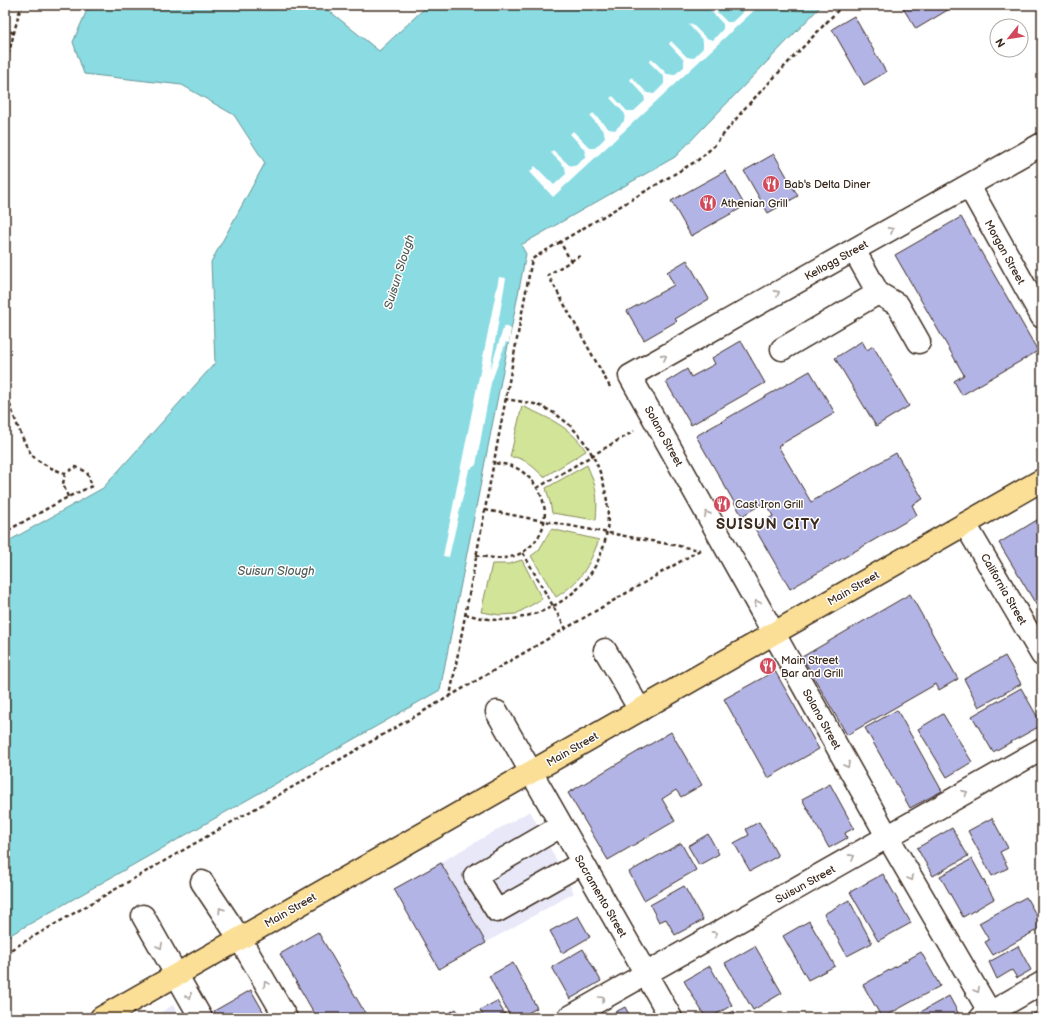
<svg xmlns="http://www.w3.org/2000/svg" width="1047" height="1023" font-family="'Balsamiq Sans',sans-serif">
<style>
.built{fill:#e8e8f8}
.green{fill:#d2e498;stroke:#86875b}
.water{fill:#8adbe2;stroke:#6a9494}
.pier{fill:#fff}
.building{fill:#b3b4e6;stroke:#3b2a1e}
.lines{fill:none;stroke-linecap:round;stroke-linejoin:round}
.minor-casing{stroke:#3b2a1e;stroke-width:25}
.major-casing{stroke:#3b2a1e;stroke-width:25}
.path{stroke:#3b2a1e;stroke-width:2.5;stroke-dasharray:4 3;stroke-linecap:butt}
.minor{stroke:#fff;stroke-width:22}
.major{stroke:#fbdf96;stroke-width:22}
.oneway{stroke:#a79f9a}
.labels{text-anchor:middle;stroke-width:3;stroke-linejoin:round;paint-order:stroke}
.poi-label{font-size:11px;fill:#3b2a1e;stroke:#fff;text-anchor:start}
.street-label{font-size:11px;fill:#3b2a1e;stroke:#fff}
.water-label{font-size:12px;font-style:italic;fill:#535f59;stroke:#fff}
.district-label{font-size:15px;font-weight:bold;letter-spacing:1px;fill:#3b2a1e;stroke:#fff}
</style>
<rect width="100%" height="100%" fill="#fff"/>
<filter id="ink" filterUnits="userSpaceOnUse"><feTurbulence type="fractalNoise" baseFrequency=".025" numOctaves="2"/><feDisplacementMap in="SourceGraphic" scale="8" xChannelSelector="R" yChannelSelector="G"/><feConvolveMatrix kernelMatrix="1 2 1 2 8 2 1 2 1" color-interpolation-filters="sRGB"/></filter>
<g filter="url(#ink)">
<!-- built -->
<path class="built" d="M530,811L574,893L439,969L394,889Z
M173,1005L180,1018H152Z"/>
<!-- green -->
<path class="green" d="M522,406C548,418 570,426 586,451L544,477C535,469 524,456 510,457Z
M587,465C597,488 598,495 596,520L552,513L550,502L546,488Z
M551,529L599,540C588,567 582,581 556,597L531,556L539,550Z
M522,560L542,599L516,614L500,615L481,612L492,564H509Z"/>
<!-- water -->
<path class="water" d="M105,5H259L271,10L281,5H322L379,51L428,5H822L675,157L521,245L526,254L440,690L5,938V543L103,488L215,363L211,262L265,163L234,115L182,85L84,74L73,42L87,10Z"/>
<!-- pier -->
<path class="pier" d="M710,5L727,22H732L743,12V7L742,5H760L553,197L530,172L535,166L554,185L566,174L565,167L551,153L553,150L569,165L575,166L586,157L585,150L570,134L573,131L590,148H595L605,138L604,132L590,116L593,113L609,129L615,130L624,121L625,114L610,98L613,96L627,111H634L645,101L644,95L630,80L632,77L647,93L654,94L664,84V77L649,62L652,59L667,74L674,75L684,67V60L669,44L671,41L687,57L693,58L703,48V41L689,25L691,23L706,38L713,40L723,29V24L708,8Z
M499,277L506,278L490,370L504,326L511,329L509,343L506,342L491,383L476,465L469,470L449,557L443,556Z"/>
<!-- building -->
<path class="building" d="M901,5H956L916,29Z
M854,16L886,72L864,85L832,29Z
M774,154L798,196L768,213L744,171Z
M725,171L745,206L691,236L671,201Z
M961,217L1038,351L962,395L954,381L964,375L895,255Z
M687,260L709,299L675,319L677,321L644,340L627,311L674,285L667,272Z
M741,341L765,383L691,425L666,382L687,369L691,377L715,364L712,358Z
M862,341L867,350L873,346L909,406L876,426L835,358Z
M810,371L835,413L778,446L811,502L896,453L923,499L912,505L917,515L790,589L754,527L773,516L765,502L742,516L696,436Z
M1042,517V610L1040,611L999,543Z
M910,594L958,679L939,690L936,684L847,735L802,657Z
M1005,656L1021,684L979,707L964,679Z
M775,671L819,749L768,778L724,699Z
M1021,688L1042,725L993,752L972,716Z
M897,710L942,791L910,808L865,728Z
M943,714L972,762L947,777L918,729Z
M671,732L702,785L681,797L676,790L662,799L675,821L608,860L568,793Z
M830,784L854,828L845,833L847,838L829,848L802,799Z
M992,818L1008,848L1000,852L1008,868L992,876L968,831Z
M759,822L778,856L750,871L734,843L749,835L746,829Z
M952,828L968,856L933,876L917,848Z
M708,834L719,854L699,865L688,846Z
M681,843L696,870L644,900L629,872Z
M972,859L994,899L963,917L940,876Z
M441,863L486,943L439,969L394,889Z
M883,874L911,923L878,941L850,892Z
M684,886L703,920L675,935L666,919L659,922L650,905Z
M1026,897L1042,925V927L993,955L985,942L989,940L979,923Z
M849,900L872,943L847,956L824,914Z
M578,916L590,937L562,953L550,931Z
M809,921L835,966L808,980L783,936Z
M318,932L368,1018H317L280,954Z
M755,946L782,993L753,1010L725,963Z
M1018,946L1031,970L1017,978L1012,970L997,979L989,962Z
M583,949L601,981L570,999L552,967Z
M921,952L940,986L882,1018L863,985Z
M513,963L537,1008L519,1018H511L489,976Z
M710,966L732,1005L710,1018H706L684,981Z
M251,990L267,1018H218L214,1011Z
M949,996L961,1018H910Z
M497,1001L507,1018H484L480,1010Z
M625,1007L631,1018H604Z
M456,1009L462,1018H441Z
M1042,1009V1018H1032L1031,1015Z
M734,1011L738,1018H725L724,1016Z"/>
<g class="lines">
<!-- minor casing -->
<g class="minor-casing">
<path id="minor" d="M969,186L1042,317
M854,250L878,293L898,305L919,342
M782,349L878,293
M965,524L1042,655
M605,650L640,710
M497,712L671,1018
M561,826L475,876L497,911L582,863
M202,882L240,939L286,1018
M143,916L201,1018
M568,1018L1042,749
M981,1018L1042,983
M993,1018L882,827L630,376L1042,144"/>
</g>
<!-- major casing -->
<g class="major-casing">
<path id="major" d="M101,1018L1042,480"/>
</g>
<!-- path -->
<path class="path" d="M5,27L14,34
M5,68L19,13L23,5
M560,242L532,259L450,696L700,550
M571,261L583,254
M610,387L548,275L571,261L560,242L698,160L714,146L745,108L843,5
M5,391C11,407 23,446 34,457C40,463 56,471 65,473L76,467L87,472L92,486L68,497L5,532
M65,473L63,484L68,497
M537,488L634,431
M485,510L700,550
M523,553L566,629
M476,555C487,557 499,560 510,557C521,555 530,548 537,539C553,515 543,486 520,470C512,465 503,464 494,463
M465,614C477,617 489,620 501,620C514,620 528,616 540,612C602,588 622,527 598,467C587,440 566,416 538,405C528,402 516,401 505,399
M5,953L450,696"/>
<!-- minor -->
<use href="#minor" class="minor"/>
<!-- major -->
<use href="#major" class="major"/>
</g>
<!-- one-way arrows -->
<defs><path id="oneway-chevron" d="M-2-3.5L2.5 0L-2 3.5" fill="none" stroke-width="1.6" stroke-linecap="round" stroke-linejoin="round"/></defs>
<g class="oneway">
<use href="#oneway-chevron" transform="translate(891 230) rotate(-29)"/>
<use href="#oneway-chevron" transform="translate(777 293) rotate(-29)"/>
<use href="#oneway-chevron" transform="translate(664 357) rotate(-29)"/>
<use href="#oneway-chevron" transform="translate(707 514) rotate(-119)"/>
<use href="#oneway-chevron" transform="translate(757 603) rotate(-119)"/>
<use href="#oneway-chevron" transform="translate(847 765) rotate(61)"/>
<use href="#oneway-chevron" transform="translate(965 793) rotate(-29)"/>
<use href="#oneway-chevron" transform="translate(852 857) rotate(-29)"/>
<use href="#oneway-chevron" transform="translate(911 878) rotate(60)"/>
<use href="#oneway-chevron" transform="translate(221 910) rotate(-123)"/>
<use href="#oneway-chevron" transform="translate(715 934) rotate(-29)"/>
<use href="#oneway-chevron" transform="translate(160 946) rotate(61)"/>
<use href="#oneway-chevron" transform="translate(266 984) rotate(-121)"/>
<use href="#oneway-chevron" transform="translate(977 990) rotate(60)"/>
<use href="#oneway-chevron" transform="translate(189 996) rotate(61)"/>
<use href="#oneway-chevron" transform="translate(602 999) rotate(-30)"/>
</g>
</g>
<!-- icons -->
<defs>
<g id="restaurant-disc" transform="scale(0.9)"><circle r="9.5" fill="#d1495b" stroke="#fff"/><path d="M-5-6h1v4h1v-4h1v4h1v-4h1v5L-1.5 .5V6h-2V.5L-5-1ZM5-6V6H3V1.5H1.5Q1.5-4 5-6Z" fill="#fff"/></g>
</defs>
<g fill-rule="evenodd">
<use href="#restaurant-disc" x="771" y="184"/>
<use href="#restaurant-disc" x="708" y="203"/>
<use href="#restaurant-disc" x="722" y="504"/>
<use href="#restaurant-disc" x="768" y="666"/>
</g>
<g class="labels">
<!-- poi labels -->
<g class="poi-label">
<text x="784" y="188">Bab's Delta Diner</text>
<text x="721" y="207">Athenian Grill</text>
<text x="735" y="508">Cast Iron Grill</text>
<text x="781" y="664">Main Street<tspan x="781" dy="13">Bar and Grill</tspan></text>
</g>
<!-- street labels -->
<g class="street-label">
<text transform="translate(1005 252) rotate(61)" y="4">Morgan Street</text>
<text transform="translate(836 260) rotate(-29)" y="4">Kellogg Street</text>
<text transform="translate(664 436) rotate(61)" y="4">Solano Street</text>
<text transform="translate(853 588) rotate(-30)" y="4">Main Street</text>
<text transform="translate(1004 589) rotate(60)" y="4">California Street</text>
<text transform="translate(822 719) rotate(61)" y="4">Solano Street</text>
<text transform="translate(572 749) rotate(-30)" y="4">Main Street</text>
<text transform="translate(805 884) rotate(-29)" y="4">Suisun Street</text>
<text transform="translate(601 896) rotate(60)" y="4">Sacramento Street</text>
<text transform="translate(290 910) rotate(-30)" y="4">Main Street</text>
</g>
<!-- water labels -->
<g class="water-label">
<text transform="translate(399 272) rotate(-73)" y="4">Suisun Slough</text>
<text x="276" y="575">Suisun Slough</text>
</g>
<!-- district labels -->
<g class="district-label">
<text x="768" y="529">SUISUN CITY</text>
</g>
</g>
<!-- margin -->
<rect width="1047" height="1023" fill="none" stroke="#fff" stroke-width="20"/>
<rect x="10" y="10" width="1027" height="1003" fill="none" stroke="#3b2a1e" stroke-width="1.5" filter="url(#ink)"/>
<!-- north arrow -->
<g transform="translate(1009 38) rotate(240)"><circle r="19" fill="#ffffff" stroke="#b1aaa5"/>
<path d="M0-3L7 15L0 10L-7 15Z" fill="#d1495b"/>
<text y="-6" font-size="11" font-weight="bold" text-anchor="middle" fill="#3b2a1e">N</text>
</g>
</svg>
